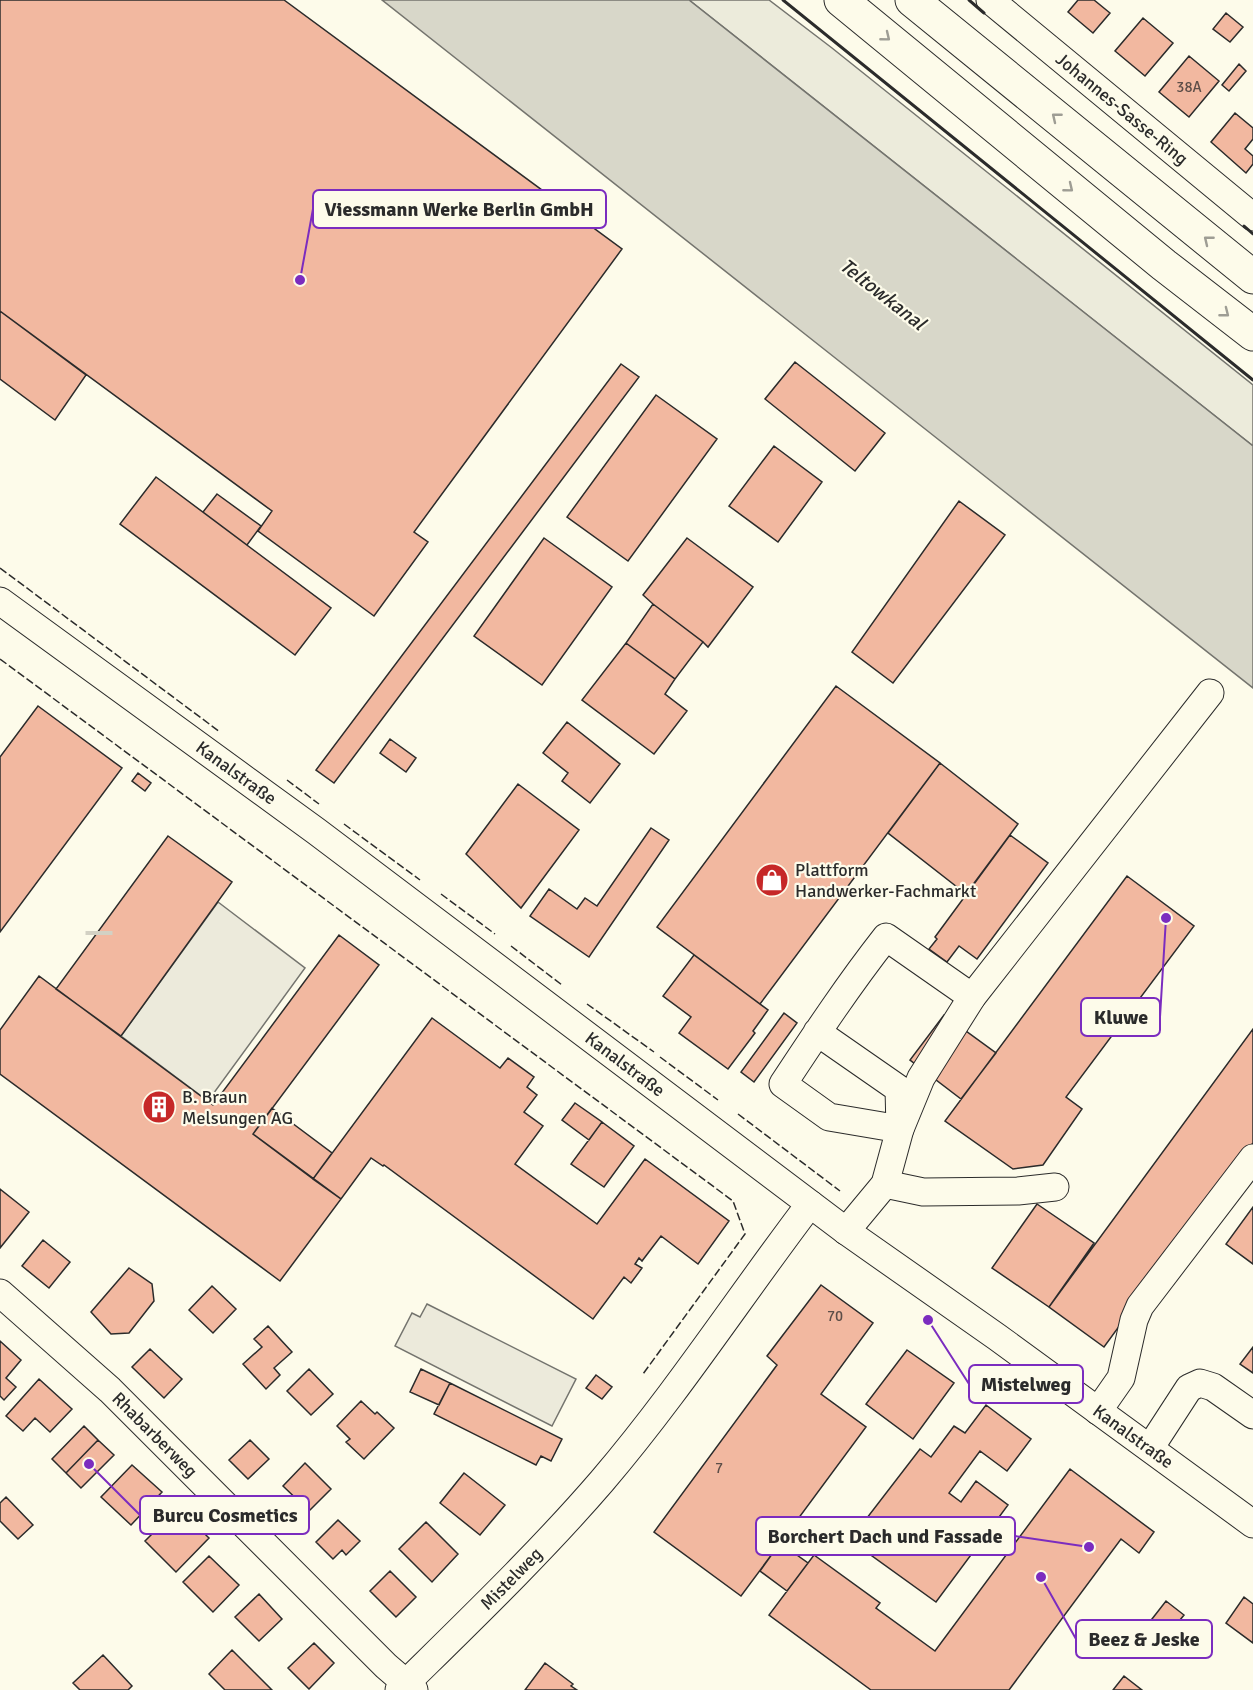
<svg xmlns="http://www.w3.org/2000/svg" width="1253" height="1690" font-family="Signika,sans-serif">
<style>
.green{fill:#ecebdb;stroke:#74746e;stroke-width:1.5}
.parking{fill:#eceadb;stroke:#74746e;stroke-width:1.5}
.water{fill:#d8d7c9;stroke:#74746e;stroke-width:1.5}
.building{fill:#f2b8a0;stroke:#2b2b2b;stroke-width:1.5}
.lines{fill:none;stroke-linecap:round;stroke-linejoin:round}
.minor-tunnel{stroke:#d3d1c4;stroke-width:27;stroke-dasharray:27 14;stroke-linecap:butt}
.minor-casing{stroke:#2b2b2b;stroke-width:29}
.highway-casing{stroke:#2b2b2b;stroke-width:35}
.minor{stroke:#fdfbea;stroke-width:27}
.highway{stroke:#fdfbea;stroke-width:33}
.fence{stroke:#2b2b2b;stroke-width:1.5;stroke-dasharray:8 3;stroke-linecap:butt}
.wall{stroke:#2b2b2b;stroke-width:3}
.oneway{stroke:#9e9d94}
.labels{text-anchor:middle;stroke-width:4.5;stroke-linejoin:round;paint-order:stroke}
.number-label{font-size:15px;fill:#5d4e48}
.street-label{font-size:18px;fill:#2b2b2b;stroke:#fdfbea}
.poi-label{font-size:18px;fill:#2b2b2b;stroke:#fdfbea;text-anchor:start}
.water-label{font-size:20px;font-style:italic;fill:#2b2b2b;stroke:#fdfbea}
.leader{fill:none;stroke:#7b2cbf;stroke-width:2}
.callout-dot{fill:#7b2cbf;stroke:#fdfbea;stroke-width:2}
.callout{fill:#fdfbea;stroke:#7b2cbf;stroke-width:2}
.callout-label{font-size:20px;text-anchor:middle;font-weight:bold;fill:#2b2b2b}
</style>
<rect width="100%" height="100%" fill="#fdfbea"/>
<!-- green -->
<path class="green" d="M689,0H769L832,48L1253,385V446Z"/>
<!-- parking -->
<path class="parking" d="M218,902L305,968L208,1101L121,1036Z
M427,1304L576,1379L552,1426L395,1346L412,1313L420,1317Z"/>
<!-- water -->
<path class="water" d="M382,0H689L1253,446V688Z"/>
<!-- building -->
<path class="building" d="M0,0H284L622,249L414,532L428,542L374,616L258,531L272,511L0,311Z
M1078,0H1094L1110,13L1093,33L1068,12Z
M1226,13L1243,27L1230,42L1213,29Z
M1143,18L1173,43L1145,76L1115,51Z
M1189,56L1219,81L1189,117L1159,92Z
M1239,64L1246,71L1229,91L1222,85Z
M1235,113L1253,128V139L1245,149L1253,156V164L1246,173L1211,142Z
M0,311L86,375L55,420L0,379Z
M795,362L885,433L855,471L765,399Z
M621,364L639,377L334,783L316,770Z
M656,395L717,439L628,561L567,517Z
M774,446L822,482L778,542L729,506Z
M156,477L331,608L295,655L120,524Z
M217,494L261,526L247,545L203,512Z
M959,501L1005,535L893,683L852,652Z
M544,538L612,587L542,685L474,636Z
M687,538L753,587L708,647L703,642L653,604L643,595Z
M653,604L703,642L675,679L626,643Z
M626,643L675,679L665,694L687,711L654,754L582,700Z
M836,686L940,763L760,1004L657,927Z
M38,706L122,768L0,932V757Z
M567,722L620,764L590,803L562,781L568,773L543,753Z
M390,739L416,758L406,772L380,753Z
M940,763L1018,824L966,894L888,833Z
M138,773L151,783L145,791L132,781Z
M518,784L579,830L521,908L466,854Z
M651,828L669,840L589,957L530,916L549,889L577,909L585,898L597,906Z
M1010,835L1048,863L977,959L959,946L947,962L929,949L937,939L935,937Z
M168,836L232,882L121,1036L56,989Z
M1127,876L1194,926L1066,1097L1082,1109L1043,1165L1013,1169L945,1121Z
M339,935L379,965L253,1134L341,1199L280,1281L0,1074V1030L39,976L213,1105Z
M694,955L768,1010L753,1031L755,1033L728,1069L679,1033L691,1017L663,996Z
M784,1013L797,1023L754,1082L741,1072Z
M944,1015L996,1053L961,1099L910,1060Z
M432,1018L500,1068L508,1058L534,1077L527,1087L537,1095L524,1112L543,1126L515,1164L597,1224L645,1159L729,1221L698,1264L661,1236L642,1261L639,1258L635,1264L642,1268L631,1283L624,1277L593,1319L384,1165L383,1166L371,1158L341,1199L313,1179Z
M1253,1029V1143L1104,1347L1049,1307Z
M575,1103L602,1122L589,1140L562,1120Z
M272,1108L332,1153L313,1179L253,1134Z
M602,1122L634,1146L604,1187L571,1164Z
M0,1189L29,1212L0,1248Z
M1037,1204L1094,1243L1049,1307L992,1268Z
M1253,1207V1264L1226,1244Z
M43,1240L70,1262L49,1288L22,1266Z
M129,1268L152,1284L154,1301L129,1333L111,1334L91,1312Z
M821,1285L873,1323L821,1394L866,1427L741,1596L654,1532L777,1365L767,1356Z
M212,1286L236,1309L213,1333L189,1310Z
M268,1326L292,1352L274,1368L280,1375L266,1389L243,1364L262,1347L254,1339Z
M0,1341L21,1360L6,1378L16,1387L4,1400L0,1396Z
M1253,1347V1373L1240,1364Z
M150,1349L182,1379L164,1398L132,1367Z
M907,1350L954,1383L913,1439L866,1404Z
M309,1369L333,1394L311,1415L287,1391Z
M421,1369L450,1383L439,1405L410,1392Z
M596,1375L612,1387L602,1399L586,1388Z
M39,1379L72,1409L50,1432L35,1418L23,1431L6,1416Z
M450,1383L562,1439L551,1461L541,1456L536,1465L434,1414Z
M361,1401L375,1414L377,1412L394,1428L364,1459L346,1442L350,1439L337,1426Z
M986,1405L1031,1439L1007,1471L980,1451L949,1493L961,1502L976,1481L1008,1505L936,1602L850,1540L920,1449L931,1457L954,1426L965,1433Z
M84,1426L98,1440L66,1473L52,1459Z
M98,1440L114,1455L81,1488L66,1473Z
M250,1440L269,1459L248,1479L229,1460Z
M305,1463L331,1489L309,1511L283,1486Z
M132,1465L162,1492L131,1525L101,1497Z
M1070,1469L1154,1532L1139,1553L1121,1539L1009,1690H871L769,1615L814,1555L880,1603L876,1608L935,1651Z
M464,1473L505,1505L480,1535L440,1503Z
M6,1497L33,1525L18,1539L0,1521V1503Z
M178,1508L209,1538L176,1572L145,1541Z
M338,1520L360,1541L346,1555L342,1550L333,1559L316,1542Z
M426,1522L458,1554L432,1582L399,1549Z
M780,1543L808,1563L787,1591L760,1571Z
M209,1556L239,1585L213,1612L183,1582Z
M390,1571L416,1597L396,1617L370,1591Z
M259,1594L282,1619L259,1641L235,1617Z
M1244,1597L1253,1604V1643L1226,1623Z
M1166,1601L1184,1615L1162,1642L1145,1628Z
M314,1643L334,1663L309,1689L288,1668Z
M232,1650L272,1690H225L209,1674Z
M103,1655L132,1686L128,1690H80L73,1683Z
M545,1663L573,1684L571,1686L577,1690H525Z
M1124,1676L1142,1690H1113Z"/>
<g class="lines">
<!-- minor-tunnel -->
<path class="minor-tunnel" d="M99,931V935"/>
<!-- minor casing -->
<g class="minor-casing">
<g id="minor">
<path id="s1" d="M990,0L1253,217"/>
<path id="s2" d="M0,601L316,831L846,1231L997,1337L1253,1524"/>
<path d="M817,1032L899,1089L900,1129L829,1117L783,1084C816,1034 849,984 886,937L972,997"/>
<path d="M885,1184L923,1192L1018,1191L1055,1187"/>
<path d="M846,1231L885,1184L900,1129L921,1078L972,997L1210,693"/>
<path id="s3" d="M0,1293L110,1390L386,1666L414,1690"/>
<path d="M1098,1411L1121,1378L1134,1320L1140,1306L1253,1158"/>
<path d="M1150,1448L1189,1388L1200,1383L1213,1387L1253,1415"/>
<path id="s4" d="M399,1690C467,1623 540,1553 602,1481C677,1393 740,1296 810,1204"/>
</g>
</g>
<!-- highway casing -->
<g class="highway-casing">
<path id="highway" d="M841,0L1164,265L1253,334
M912,0L1253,277"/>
</g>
<!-- minor -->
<use href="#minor" class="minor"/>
<!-- highway -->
<use href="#highway" class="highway"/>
<!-- fence -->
<path class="fence" d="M0,568L220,732
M0,659L733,1201L745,1234L643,1374
M287,780L319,804
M344,824L420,880
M441,894L495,934
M511,946L562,985
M587,1004L654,1052
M660,1057L718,1100
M738,1114L840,1191"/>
<!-- wall -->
<path class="wall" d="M783,0L1253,380
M969,0L984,13
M1244,226L1253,234"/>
</g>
<!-- one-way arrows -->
<defs><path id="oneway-chevron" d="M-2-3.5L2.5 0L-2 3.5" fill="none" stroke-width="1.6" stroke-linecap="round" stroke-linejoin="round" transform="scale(1.5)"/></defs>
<g class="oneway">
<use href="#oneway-chevron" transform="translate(886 37) rotate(39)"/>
<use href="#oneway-chevron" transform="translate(1056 117) rotate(-141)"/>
<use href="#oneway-chevron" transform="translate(1069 188) rotate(39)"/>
<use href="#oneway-chevron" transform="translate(1208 240) rotate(-141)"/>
<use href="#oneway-chevron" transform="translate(1225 313) rotate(38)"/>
</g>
<!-- icons -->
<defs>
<g id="shop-disc" transform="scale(1.725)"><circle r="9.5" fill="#c62828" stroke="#fdfbea"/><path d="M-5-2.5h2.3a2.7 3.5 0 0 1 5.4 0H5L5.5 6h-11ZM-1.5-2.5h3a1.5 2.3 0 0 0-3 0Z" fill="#fff"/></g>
<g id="building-disc" transform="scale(1.725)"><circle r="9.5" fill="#c62828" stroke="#fdfbea"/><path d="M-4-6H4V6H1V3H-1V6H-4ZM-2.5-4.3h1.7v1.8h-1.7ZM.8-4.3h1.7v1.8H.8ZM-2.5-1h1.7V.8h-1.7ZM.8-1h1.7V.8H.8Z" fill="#fff"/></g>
</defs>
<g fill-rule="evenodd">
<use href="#shop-disc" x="772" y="880"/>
<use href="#building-disc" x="159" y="1107"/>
</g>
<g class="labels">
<!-- number labels -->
<g class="number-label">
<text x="1189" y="92">38A</text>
<text x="835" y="1321">70</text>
<text x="719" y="1473">7</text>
</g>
<!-- street labels -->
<g class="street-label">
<text dy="6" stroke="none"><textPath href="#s1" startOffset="171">Johannes-Sasse-Ring</textPath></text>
<text dy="6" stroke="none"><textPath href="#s2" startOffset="292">Kanalstraße</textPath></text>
<text dy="6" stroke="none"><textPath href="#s2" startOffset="778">Kanalstraße</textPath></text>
<text dy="6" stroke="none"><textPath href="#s3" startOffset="210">Rhabarberweg</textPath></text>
<text dy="6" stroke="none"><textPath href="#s2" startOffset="1408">Kanalstraße</textPath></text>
<text dy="6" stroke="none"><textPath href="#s4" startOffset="158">Mistelweg</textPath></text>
</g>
<!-- poi labels -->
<g class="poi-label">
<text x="795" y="876">Plattform<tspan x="795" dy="21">Handwerker-Fachmarkt</tspan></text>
<text x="182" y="1103">B. Braun<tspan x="182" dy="21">Melsungen AG</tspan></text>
</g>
<!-- water labels -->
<g class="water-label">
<text transform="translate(883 294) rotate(38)" y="7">Teltowkanal</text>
</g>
</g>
<!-- callouts -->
<path class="leader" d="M300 280L313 209M1166 918L1160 1017M928 1320L969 1384M89 1464L140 1515M1089 1547L1015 1536M1041 1577L1076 1639"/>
<g class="callout-dot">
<circle cx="300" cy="280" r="6"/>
<circle cx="1166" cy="918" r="6"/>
<circle cx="928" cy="1320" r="6"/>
<circle cx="89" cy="1464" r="6"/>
<circle cx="1089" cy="1547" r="6"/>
<circle cx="1041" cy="1577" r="6"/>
</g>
<g class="callout">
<rect x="313" y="190" width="293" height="38" rx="6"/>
<rect x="1081" y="998" width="79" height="38" rx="6"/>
<rect x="969" y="1365" width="114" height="38" rx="6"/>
<rect x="140" y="1496" width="169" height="38" rx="6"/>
<rect x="756" y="1517" width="259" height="38" rx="6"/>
<rect x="1076" y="1620" width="136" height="38" rx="6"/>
</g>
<g class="callout-label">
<text x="459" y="216">Viessmann Werke Berlin GmbH</text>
<text x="1121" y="1024">Kluwe</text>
<text x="1026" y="1391">Mistelweg</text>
<text x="225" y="1522">Burcu Cosmetics</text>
<text x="885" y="1543">Borchert Dach und Fassade</text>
<text x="1144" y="1646">Beez &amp; Jeske</text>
</g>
</svg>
